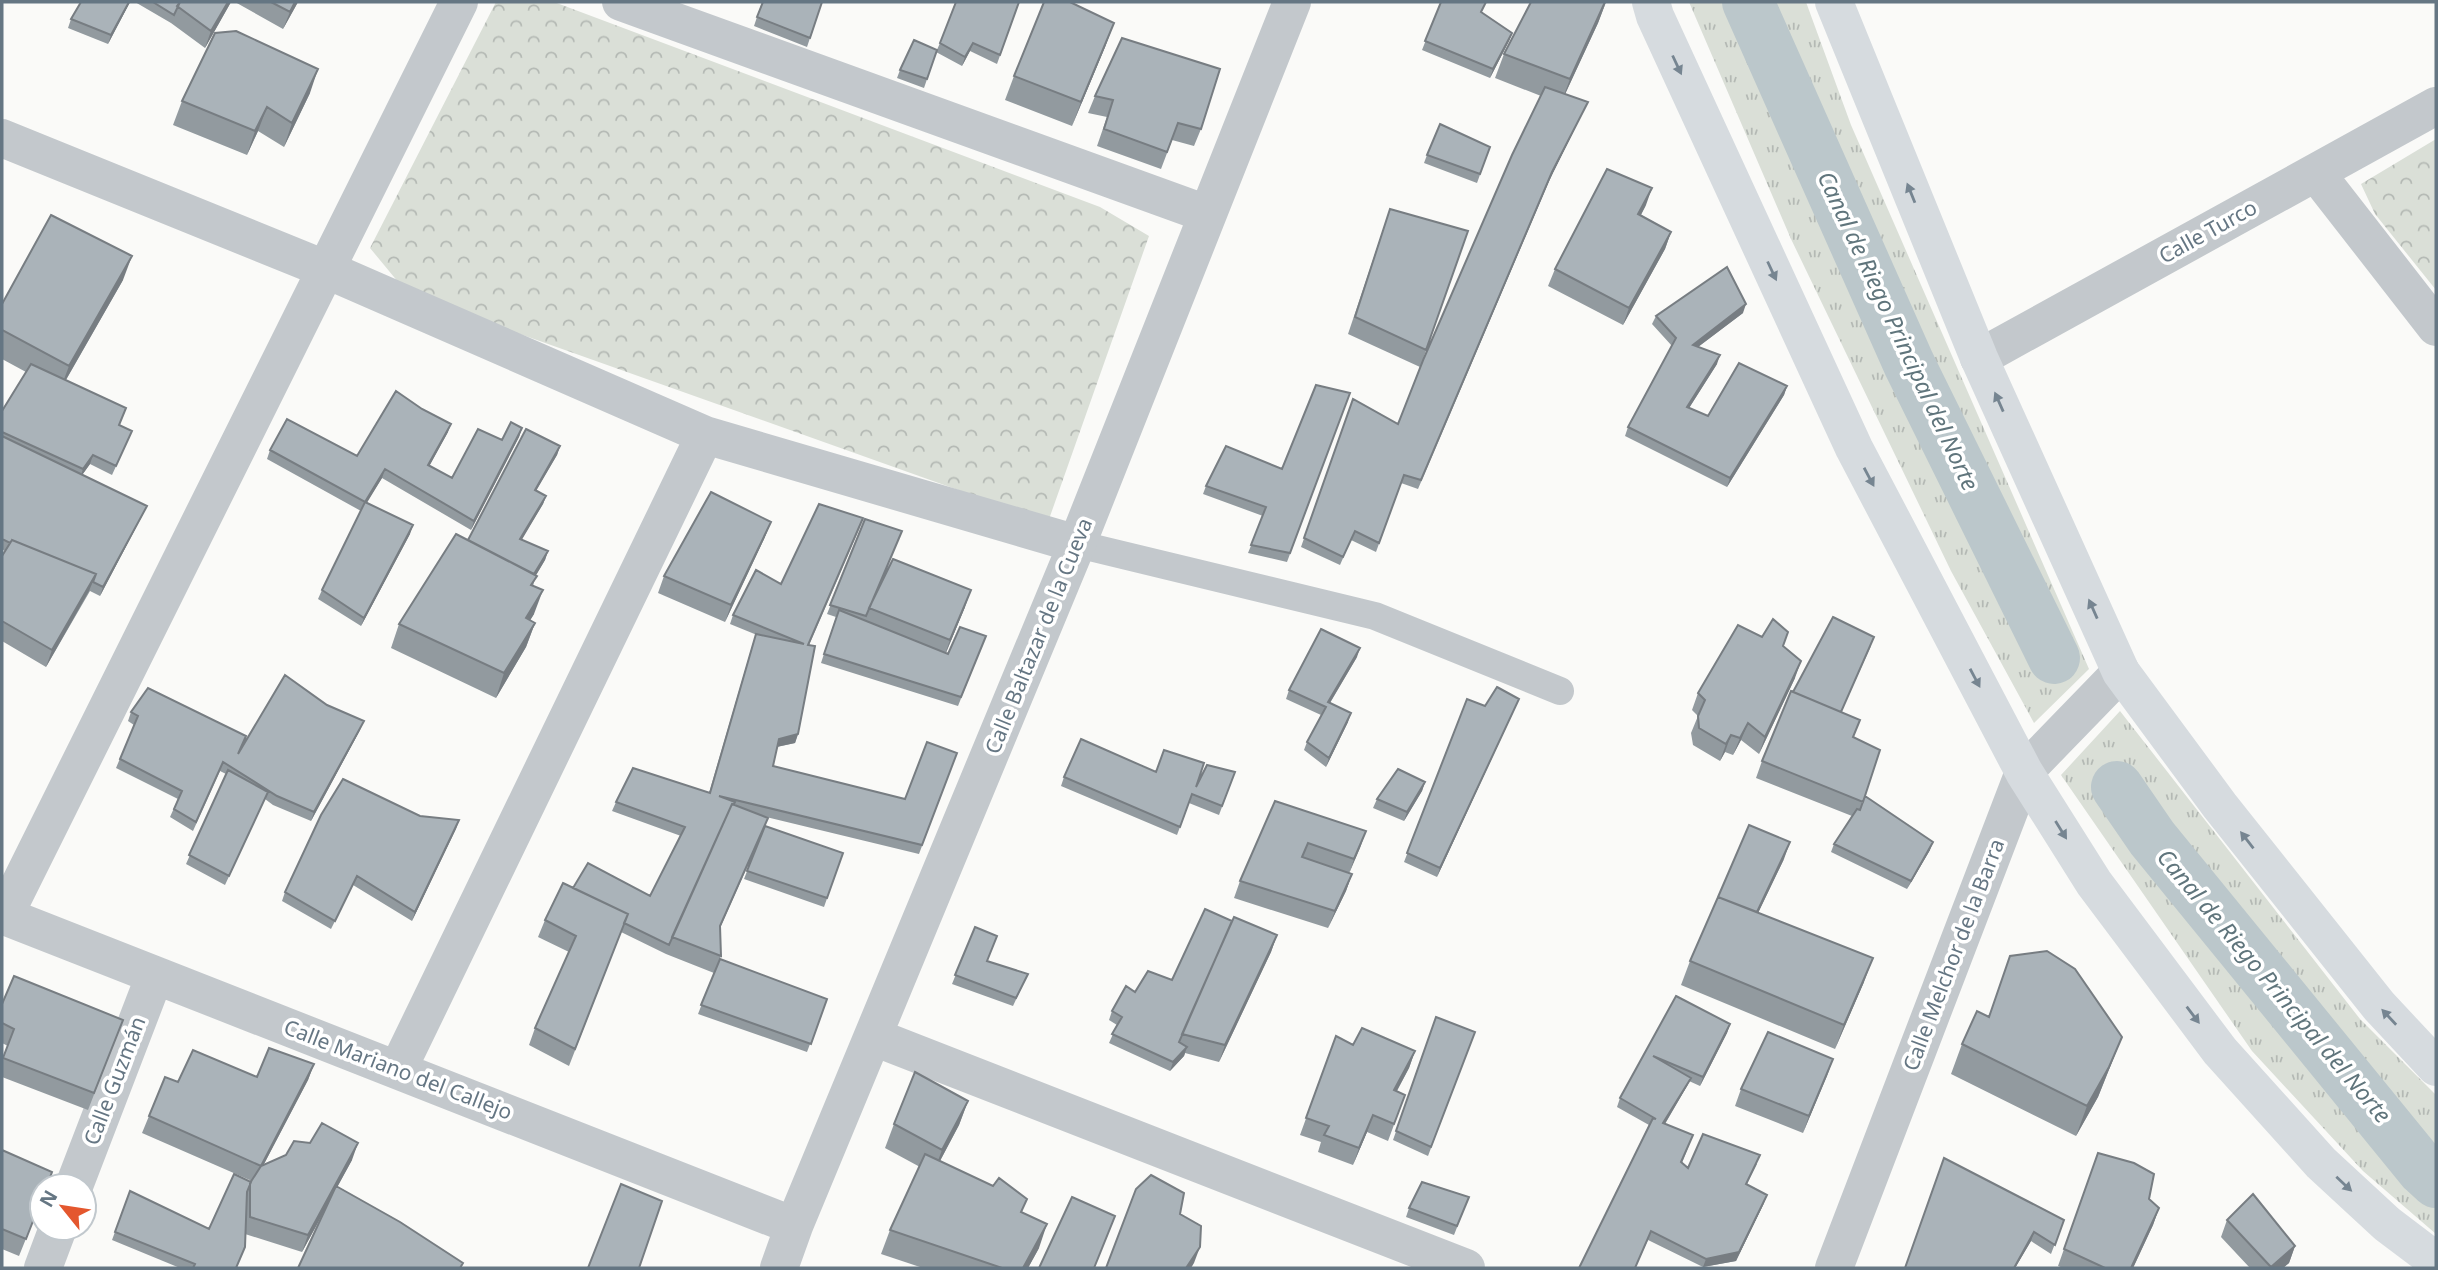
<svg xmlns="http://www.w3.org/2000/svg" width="2438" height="1270" font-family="'Noto Sans',sans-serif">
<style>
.grass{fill:url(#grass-tufts)}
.park{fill:url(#park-crowns)}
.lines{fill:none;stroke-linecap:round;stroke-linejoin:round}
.canal{stroke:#bbc7cb;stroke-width:52}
.lane{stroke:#c3c8cc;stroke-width:28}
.street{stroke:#c3c8cc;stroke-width:38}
.secondary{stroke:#d6dbdf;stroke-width:38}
.wall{fill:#929a9f}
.shaded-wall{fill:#777d82}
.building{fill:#aab3b9;stroke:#777d82;stroke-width:2}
.oneway{fill:#768591}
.labels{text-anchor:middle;stroke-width:7;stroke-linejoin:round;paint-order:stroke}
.street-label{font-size:21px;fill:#657683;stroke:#fff}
.water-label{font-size:23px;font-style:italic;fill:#60757c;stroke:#fff}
</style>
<defs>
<pattern id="grass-tufts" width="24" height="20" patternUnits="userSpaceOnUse" patternTransform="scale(1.75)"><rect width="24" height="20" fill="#dadfd7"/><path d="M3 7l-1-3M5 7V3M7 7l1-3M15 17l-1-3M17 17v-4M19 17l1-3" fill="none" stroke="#b4b9b4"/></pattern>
<pattern id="park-crowns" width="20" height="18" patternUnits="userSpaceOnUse" patternTransform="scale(1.75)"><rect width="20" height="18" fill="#dadfd7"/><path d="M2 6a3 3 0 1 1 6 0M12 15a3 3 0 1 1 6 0" fill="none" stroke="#b4b9b4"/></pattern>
</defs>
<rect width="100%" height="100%" fill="#fafaf8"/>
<!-- grass -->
<path class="grass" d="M1689,2H1806L1851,125L2089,669L2034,723L1951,571L1791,239Z
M2120,711L2360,1019L2436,1095V1234L2363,1171L2252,1051L2061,775Z"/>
<!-- park -->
<path class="park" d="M496,2H554L1100,207L1149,236L1048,522L408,294L370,248Z
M2436,139V290L2375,214L2361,184Z"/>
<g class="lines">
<!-- canal -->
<path class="canal" d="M1748,2L1909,364L2054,658
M2117,787L2152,838L2423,1170L2436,1182"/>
<!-- lane -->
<path class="lane" d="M1077,544L1375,616L1560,691"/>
<!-- street -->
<path class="street" d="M621,2L1207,214
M2,138L325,269L705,435L1077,544
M2316,173L2436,327
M1979,358L2436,106
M2,915L794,1226
M4,916L459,2
M874,1037L1466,1268
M398,1069L705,435
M74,1186L155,975
M43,1268L58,1228
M779,1268L794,1226L1077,544L1292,2
M1834,1268L2024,772L2121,672"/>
<!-- secondary -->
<path class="secondary" d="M1651,2L1655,16L1854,448L2024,772L2094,883L2220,1051L2321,1163L2387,1224L2436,1261
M1834,2L1979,358L2121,672L2220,806L2379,1006L2436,1067"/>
</g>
<!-- wall -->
<path class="wall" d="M130,2L108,44L68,28L71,19Z
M135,2H231L205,48L171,23Z
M235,2H298L283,29Z
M762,2H822L807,47L754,26Z
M1019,2L997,64L970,51L962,66L936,52L940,43Z
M1441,2L1482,13L1512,33L1509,41L1490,78L1422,50Z
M1606,2L1598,23L1565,94L1584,110L1549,181L1418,489L1401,483L1376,552L1351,540L1340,565L1301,547L1353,399L1398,424L1420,367L1348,334L1390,209L1468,231L1423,359L1541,96L1495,78L1504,54Z
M1114,23L1105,47L1072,126L1005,100L1014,76Z
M1122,38L1201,129L1194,146L1172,140L1161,169L1097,146L1107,117L1088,113L1095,96Z
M937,50L924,88L897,78L900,70Z
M310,93L284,147L258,131L247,155L173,125L182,101Z
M1490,147L1477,183L1424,163L1427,155Z
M1646,205L1641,215L1671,232L1665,249L1623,325L1548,286L1555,269Z
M123,280L66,380L120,425L128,440L112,475L90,464L82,475L147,506L143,514L100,596L90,591L46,667L2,641V556L5,551L2,549V411L26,372L2,359V304Z
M1743,313L1698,347L1717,364L1689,408L1708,416L1787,386L1784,395L1727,487L1625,436L1628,427L1672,346L1652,324L1656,316Z
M1350,393L1287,562L1248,553L1263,516L1203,494L1206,486L1282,469Z
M522,428L519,437L471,530L382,478L366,503L410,534L361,626L318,599L322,590L361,511L267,459L270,450L357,456L448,432L429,466L452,478L502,440Z
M560,446L557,455L536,490L546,496L543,504L521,540L548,551L545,560L536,575L533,586L534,614L530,620L535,623L526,647L496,698L391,648L399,624L468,540Z
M865,519L875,595L965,607L946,653L948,654L986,636L958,706L821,663L836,617L827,614Z
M771,522L764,539L725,622L658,593L664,576Z
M860,527L809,645L798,734L795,743L777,747L773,766L905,799L957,753L919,854L762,816L768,818L765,826L843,853L824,907L744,879L760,838L720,928L721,956L718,965L827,999L807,1052L698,1014L714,973L666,954L621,932L569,1066L529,1045L535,1028L569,952L538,937L545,920L573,888L650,896L681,836L612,811L616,802L709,793L753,643L756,634L757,635L730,624L733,615L781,584Z
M1762,637L1783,646L1795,678L1759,754L1741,740L1733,755L1725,752L1720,761L1693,745L1691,733L1698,716L1692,710L1698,693Z
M1871,646L1841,712L1854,738L1880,750L1860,810L1930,850L1907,889L1831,852L1834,844L1852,816L1756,778L1762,761L1793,692Z
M1357,657L1330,703L1348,722L1326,767L1304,750L1307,742L1321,715L1286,699L1289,690Z
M1467,699L1485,706L1515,708L1437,877L1404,862Z
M131,712L240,751L360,730L311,821L273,805L265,799L225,885L186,864L226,774L220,771L193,831L170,817L178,799L116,768L134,725L128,721Z
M1156,772L1196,787L1235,772L1219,815L1189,803L1177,835L1061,786L1064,777Z
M1425,782L1422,791L1404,821L1373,808L1377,799Z
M1275,801L1366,831L1349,873L1352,874L1346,891L1328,928L1234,898L1240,881Z
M420,816L459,820L412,921L353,885L331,929L282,901L285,892Z
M1784,859L1758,913L1864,982L1835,1049L1681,985L1690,961Z
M1232,921L1277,935L1271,952L1219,1062L1185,1053L1184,1056L1170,1071L1109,1043L1117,1025L1109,1020L1112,1011L1135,992L1172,980Z
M975,927L987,961L1028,974L1013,1006L952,984Z
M2010,956L2122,1037L2098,1097L2076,1136L1951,1074L1962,1044L1989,1017Z
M1676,996L1730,1024L1727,1033L1700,1086L1689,1081L1687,1086L1665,1124L1693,1135L1682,1163L1688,1168L1757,1164L1747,1184L1764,1203L1736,1261L1703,1267L1648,1240L1635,1268H1579L1649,1125L1617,1107L1620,1098Z
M2,1004L123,1020L88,1110L2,1077V1062L8,1046L2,1043Z
M1436,1017L1475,1032L1428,1156L1393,1140Z
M1336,1036L1353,1045L1415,1051L1409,1068L1397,1091L1405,1095L1388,1141L1367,1132L1353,1165L1318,1152L1321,1142L1300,1135Z
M1833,1059L1803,1133L1735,1106L1741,1089Z
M314,1064L308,1080L264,1164L352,1160L337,1187L463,1263L461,1268H298L327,1206L302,1252L245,1234L236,1268H180L112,1240L130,1191L209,1229L252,1181L142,1133L149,1116L178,1082L257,1077Z
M968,1101L959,1125L940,1161L1023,1213L1039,1248L1028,1268H923L881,1254L890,1230L920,1167L885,1148L894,1124Z
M2,1150L42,1199L19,1256L2,1249Z
M2098,1153L2159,1208L2153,1225L2133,1268H2063L2058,1266Z
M1469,1197L1454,1235L1406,1217L1409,1208Z
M2064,1220L2051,1254L2031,1241L2015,1268H1904Z
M2227,1220L2295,1246L2289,1263L2283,1268H2250L2221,1237Z"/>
<!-- shaded-wall -->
<path class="shaded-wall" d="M129,2H130L108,44L111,35Z
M228,2H231L205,48L211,31Z
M295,2H298L283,29L290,12Z
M1606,2L1598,23L1561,103L1570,79Z
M1114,23L1105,47L1072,126L1081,102Z
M1512,33L1509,41L1490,78L1493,69Z
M973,43L970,51L962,66L965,57Z
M318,69L310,93L284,147L292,123Z
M1588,102L1584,110L1549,181L1418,489L1552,172Z
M267,107L258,131L247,155L255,131Z
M1652,188L1646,205L1632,231L1638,214Z
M1671,232L1665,249L1623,325L1629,308Z
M132,256L123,280L60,390L69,366Z
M1746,304L1743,313L1690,353L1693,345Z
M1720,355L1717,364L1684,416L1687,407Z
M1787,386L1784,395L1727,487L1730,478Z
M451,424L448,432L425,474L428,465Z
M522,428L519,437L471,530L474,521Z
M560,446L557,455L532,498L535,490Z
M93,455L90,464L80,478L83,469Z
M385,469L382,478L362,511L365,502Z
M546,496L543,504L517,548L520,539Z
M147,506L143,514L100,596L103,587Z
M771,522L764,539L725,622L731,605Z
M413,525L410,534L361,626L364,618Z
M548,551L545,560L525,594L528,585Z
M96,574L89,591L46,667L52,650Z
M543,590L534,614L517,642L526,618Z
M971,590L965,607L944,657L950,640Z
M535,623L526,647L496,698L504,673Z
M1360,648L1357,657L1325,711L1328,702Z
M1801,661L1795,678L1759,754L1765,737Z
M1519,699L1515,708L1437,877L1440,868Z
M1351,713L1348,722L1326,767L1329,758Z
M364,721L360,730L311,821L314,812Z
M1748,723L1741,740L1733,755L1740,738Z
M798,734L795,743L776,747L779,739Z
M1731,735L1725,752L1720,761L1726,744Z
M1425,782L1422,791L1404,821L1407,812Z
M768,818L761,835L713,943L720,926Z
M459,820L456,829L412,921L415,912Z
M1366,831L1360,848L1348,876L1354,859Z
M1790,842L1784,859L1747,936L1754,919Z
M1933,842L1930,850L1907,889L1911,881Z
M1352,874L1346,891L1328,928L1335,911Z
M1277,935L1271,952L1219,1062L1225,1045Z
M1873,958L1864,982L1835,1049L1844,1025Z
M1730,1024L1727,1033L1700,1086L1703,1077Z
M2122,1037L2098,1097L2076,1136L2087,1106Z
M1187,1047L1184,1056L1170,1071L1173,1062Z
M1415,1051L1409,1068L1388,1107L1394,1090Z
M1833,1059L1827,1076L1803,1133L1809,1116Z
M314,1064L308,1080L254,1183L261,1166Z
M1691,1078L1687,1086L1660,1132L1663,1123Z
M968,1101L959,1125L933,1174L942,1150Z
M1373,1115L1367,1132L1353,1165L1359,1148Z
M358,1143L352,1160L302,1252L308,1235Z
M1767,1195L1764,1203L1736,1261L1703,1267L1706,1259Z
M2159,1208L2153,1225L2133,1268H2131Z
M1047,1224L1039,1248L1028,1268H1023Z
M2034,1232L2031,1241L2015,1268H2014Z
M2295,1246L2289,1263L2283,1268H2271Z
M1200,1247L1194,1263L1191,1268H1186Z"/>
<!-- building -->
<path class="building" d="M81,2H129L111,35L71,19Z
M153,2H180L174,15Z
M180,2H228L211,31L177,6Z
M271,2H295L290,12Z
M763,2H822L810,38L757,17Z
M956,2H1019L1000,55L973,43L965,57L940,43Z
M1044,2H1070L1114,23L1081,102L1014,76Z
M1441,2H1486L1481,12L1512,33L1493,69L1425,41Z
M1531,2H1605L1570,79L1504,54Z
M236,31L318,69L292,123L267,107L255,131L182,101L215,33Z
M1122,38L1220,69L1201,129L1178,123L1167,152L1104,129L1113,100L1095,96Z
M914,40L937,50L927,79L900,70Z
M1545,87L1588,102L1552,172L1421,480L1404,475L1379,543L1355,531L1343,557L1304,538L1353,399L1398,424L1424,358L1512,155Z
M1440,124L1490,147L1480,174L1427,155Z
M1607,169L1652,188L1638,214L1671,232L1629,308L1555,269Z
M1390,209L1468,231L1426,350L1355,317Z
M51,215L132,256L69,366L2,330V304Z
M1727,267L1746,304L1693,345L1720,355L1687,407L1708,416L1739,363L1787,386L1730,478L1628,427L1676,338L1656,316Z
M31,364L126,408L119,425L132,431L116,466L93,455L83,469L2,432V411Z
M1316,385L1350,393L1290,553L1251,545L1266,507L1206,486L1226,446L1282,469Z
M396,391L422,409L451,424L428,465L452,478L478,429L502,440L511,422L522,428L474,521L385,469L365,502L270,450L287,419L357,456Z
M526,429L560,446L535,490L546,496L520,539L548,551L534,574L468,540Z
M2,436L147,506L103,587L93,582L96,574L12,540L10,543L2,539Z
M711,492L771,522L731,605L664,576Z
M365,502L413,525L364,618L322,590Z
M819,504L863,518L808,645L815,646L798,734L779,739L773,766L905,799L927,742L957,753L922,845L719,796L735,802L734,804H732L669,945L624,923L628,914L573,888L588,863L650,896L685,827L616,802L633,768L710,793L756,634L804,644L733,615L756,570L781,584Z
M865,519L902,531L866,616L830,605Z
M456,534L537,576L531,585L543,590L526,618L535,623L504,673L399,624Z
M12,540L96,574L52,650L2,621V556Z
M893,559L971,590L950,640L869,608Z
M839,610L948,654L960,627L986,636L961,697L824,654Z
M1833,617L1874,637L1841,712L1793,692Z
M1773,619L1788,632L1783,646L1801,661L1765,737L1748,723L1740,738L1731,735L1726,744L1699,728L1698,716L1705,700L1698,693L1738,625L1762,637Z
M1321,629L1360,648L1328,702L1351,713L1329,758L1307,742L1326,707L1289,690Z
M285,675L327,705L364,721L314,812L277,796L223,762L196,822L174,809L182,791L120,759L138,716L131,712L148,688L246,736L238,754Z
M1497,687L1519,699L1440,868L1407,853L1467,699L1485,706Z
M1791,691L1860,720L1853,737L1880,750L1863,802L1762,761Z
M1081,739L1156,772L1164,750L1204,763L1196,787L1207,765L1235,772L1222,806L1192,794L1180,827L1064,777Z
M1398,769L1425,782L1407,812L1377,799Z
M228,770L268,792L229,876L189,855Z
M343,779L420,816L459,820L415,912L357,876L335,921L285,892L321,815Z
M1865,796L1933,842L1911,881L1834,844L1857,809L1860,810Z
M1275,801L1366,831L1354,859L1308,843L1302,857L1352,874L1335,911L1240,881Z
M732,804L768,818L720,926L721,956L672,937Z
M1749,825L1790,842L1757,912L1718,897Z
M765,826L843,853L827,898L747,871Z
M563,883L628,914L575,1049L535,1028L576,936L545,920Z
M1718,897L1873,958L1844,1025L1690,961Z
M1205,909L1232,921L1179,1042L1187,1047L1173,1062L1112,1034L1122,1017L1112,1011L1126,986L1135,992L1148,971L1172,980Z
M1234,917L1277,935L1225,1045L1182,1034Z
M975,927L997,936L987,961L1028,974L1016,998L955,975Z
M2047,951L2075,969L2122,1037L2109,1067L2087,1106L1962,1044L1977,1011L1989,1017L2010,956Z
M720,959L827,999L811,1044L701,1005Z
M14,976L123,1020L94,1093L3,1058L14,1029L2,1023V1004Z
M1676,996L1730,1024L1703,1077L1653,1056L1691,1078L1663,1123L1693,1135L1681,1162L1688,1168L1703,1134L1760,1155L1746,1184L1767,1195L1739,1252L1706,1259L1651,1231L1635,1268H1579L1653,1118L1656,1119L1620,1098Z
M1436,1017L1475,1032L1431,1147L1396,1131Z
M1362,1028L1415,1051L1394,1090L1405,1095L1394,1124L1373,1115L1359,1148L1324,1135L1329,1126L1306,1118L1336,1036L1353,1045Z
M1768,1032L1833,1059L1809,1116L1741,1089Z
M269,1048L314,1064L261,1166L149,1116L165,1077L178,1082L193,1050L257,1077Z
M915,1072L968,1101L942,1150L894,1124Z
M322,1123L358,1143L308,1235L250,1217V1183L261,1166L286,1155L294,1141L310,1143Z
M2,1150L52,1172L47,1186H42V1198L26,1239L2,1229Z
M2098,1153L2134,1163L2154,1174L2149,1199L2159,1208L2131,1268H2105L2064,1249Z
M925,1154L993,1186L999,1178L1027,1199L1021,1212L1047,1224L1023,1268H1002L890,1230Z
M1944,1158L2064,1220L2055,1245L2034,1232L2014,1268H1905Z
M234,1174L251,1182L247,1192L245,1247L236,1268H193L195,1264L115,1232L130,1191L209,1229Z
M1151,1175L1184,1193L1180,1214L1201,1226L1200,1247L1186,1268H1106L1136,1189Z
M1422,1182L1469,1197L1457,1226L1409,1208Z
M621,1184L662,1201L639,1268H588Z
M336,1186L400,1222L463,1263L460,1268H298Z
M2253,1194L2295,1246L2271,1267L2227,1220Z
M1072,1197L1115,1216L1094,1268H1039Z"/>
<!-- one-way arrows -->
<defs><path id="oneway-solid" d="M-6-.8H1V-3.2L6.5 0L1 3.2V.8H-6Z" transform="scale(1.75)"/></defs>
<g class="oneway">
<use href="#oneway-solid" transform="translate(1677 65) rotate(65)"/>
<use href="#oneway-solid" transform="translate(1911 193) rotate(-112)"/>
<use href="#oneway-solid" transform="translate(1772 271) rotate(65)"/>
<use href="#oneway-solid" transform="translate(1999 402) rotate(-114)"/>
<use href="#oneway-solid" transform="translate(1869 477) rotate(62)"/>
<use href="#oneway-solid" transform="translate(2093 609) rotate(-114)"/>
<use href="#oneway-solid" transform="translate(1975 678) rotate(62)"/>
<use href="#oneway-solid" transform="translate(2061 830) rotate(58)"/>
<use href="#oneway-solid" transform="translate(2247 840) rotate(-128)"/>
<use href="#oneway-solid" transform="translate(2193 1015) rotate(53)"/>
<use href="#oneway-solid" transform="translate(2389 1017) rotate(-133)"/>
<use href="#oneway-solid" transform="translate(2344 1184) rotate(43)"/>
</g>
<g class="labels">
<!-- street labels -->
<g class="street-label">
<text transform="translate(2208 232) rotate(-29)" y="7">Calle Turco</text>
<text transform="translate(1039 636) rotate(-68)" y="7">Calle Baltazar de la Cueva</text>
<text transform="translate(1954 955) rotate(-69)" y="7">Calle Melchor de la Barra</text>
<text transform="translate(398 1070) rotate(21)" y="7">Calle Mariano del Callejo</text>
<text transform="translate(115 1081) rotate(-69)" y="7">Calle Guzmán</text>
</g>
<!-- water labels -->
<g class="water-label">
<text transform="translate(1898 331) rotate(65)" y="8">Canal de Riego Principal del Norte</text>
<text transform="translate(2274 986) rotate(50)" y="8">Canal de Riego Principal del Norte</text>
</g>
</g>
<!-- border -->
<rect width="2438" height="1270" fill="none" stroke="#657683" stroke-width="7"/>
<!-- north arrow -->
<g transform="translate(63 1207) rotate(300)"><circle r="33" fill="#ffffff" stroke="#c1c8cd" stroke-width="2"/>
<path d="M0-5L12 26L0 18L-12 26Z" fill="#e4572e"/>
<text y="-10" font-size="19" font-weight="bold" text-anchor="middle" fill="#657683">N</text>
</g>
</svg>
